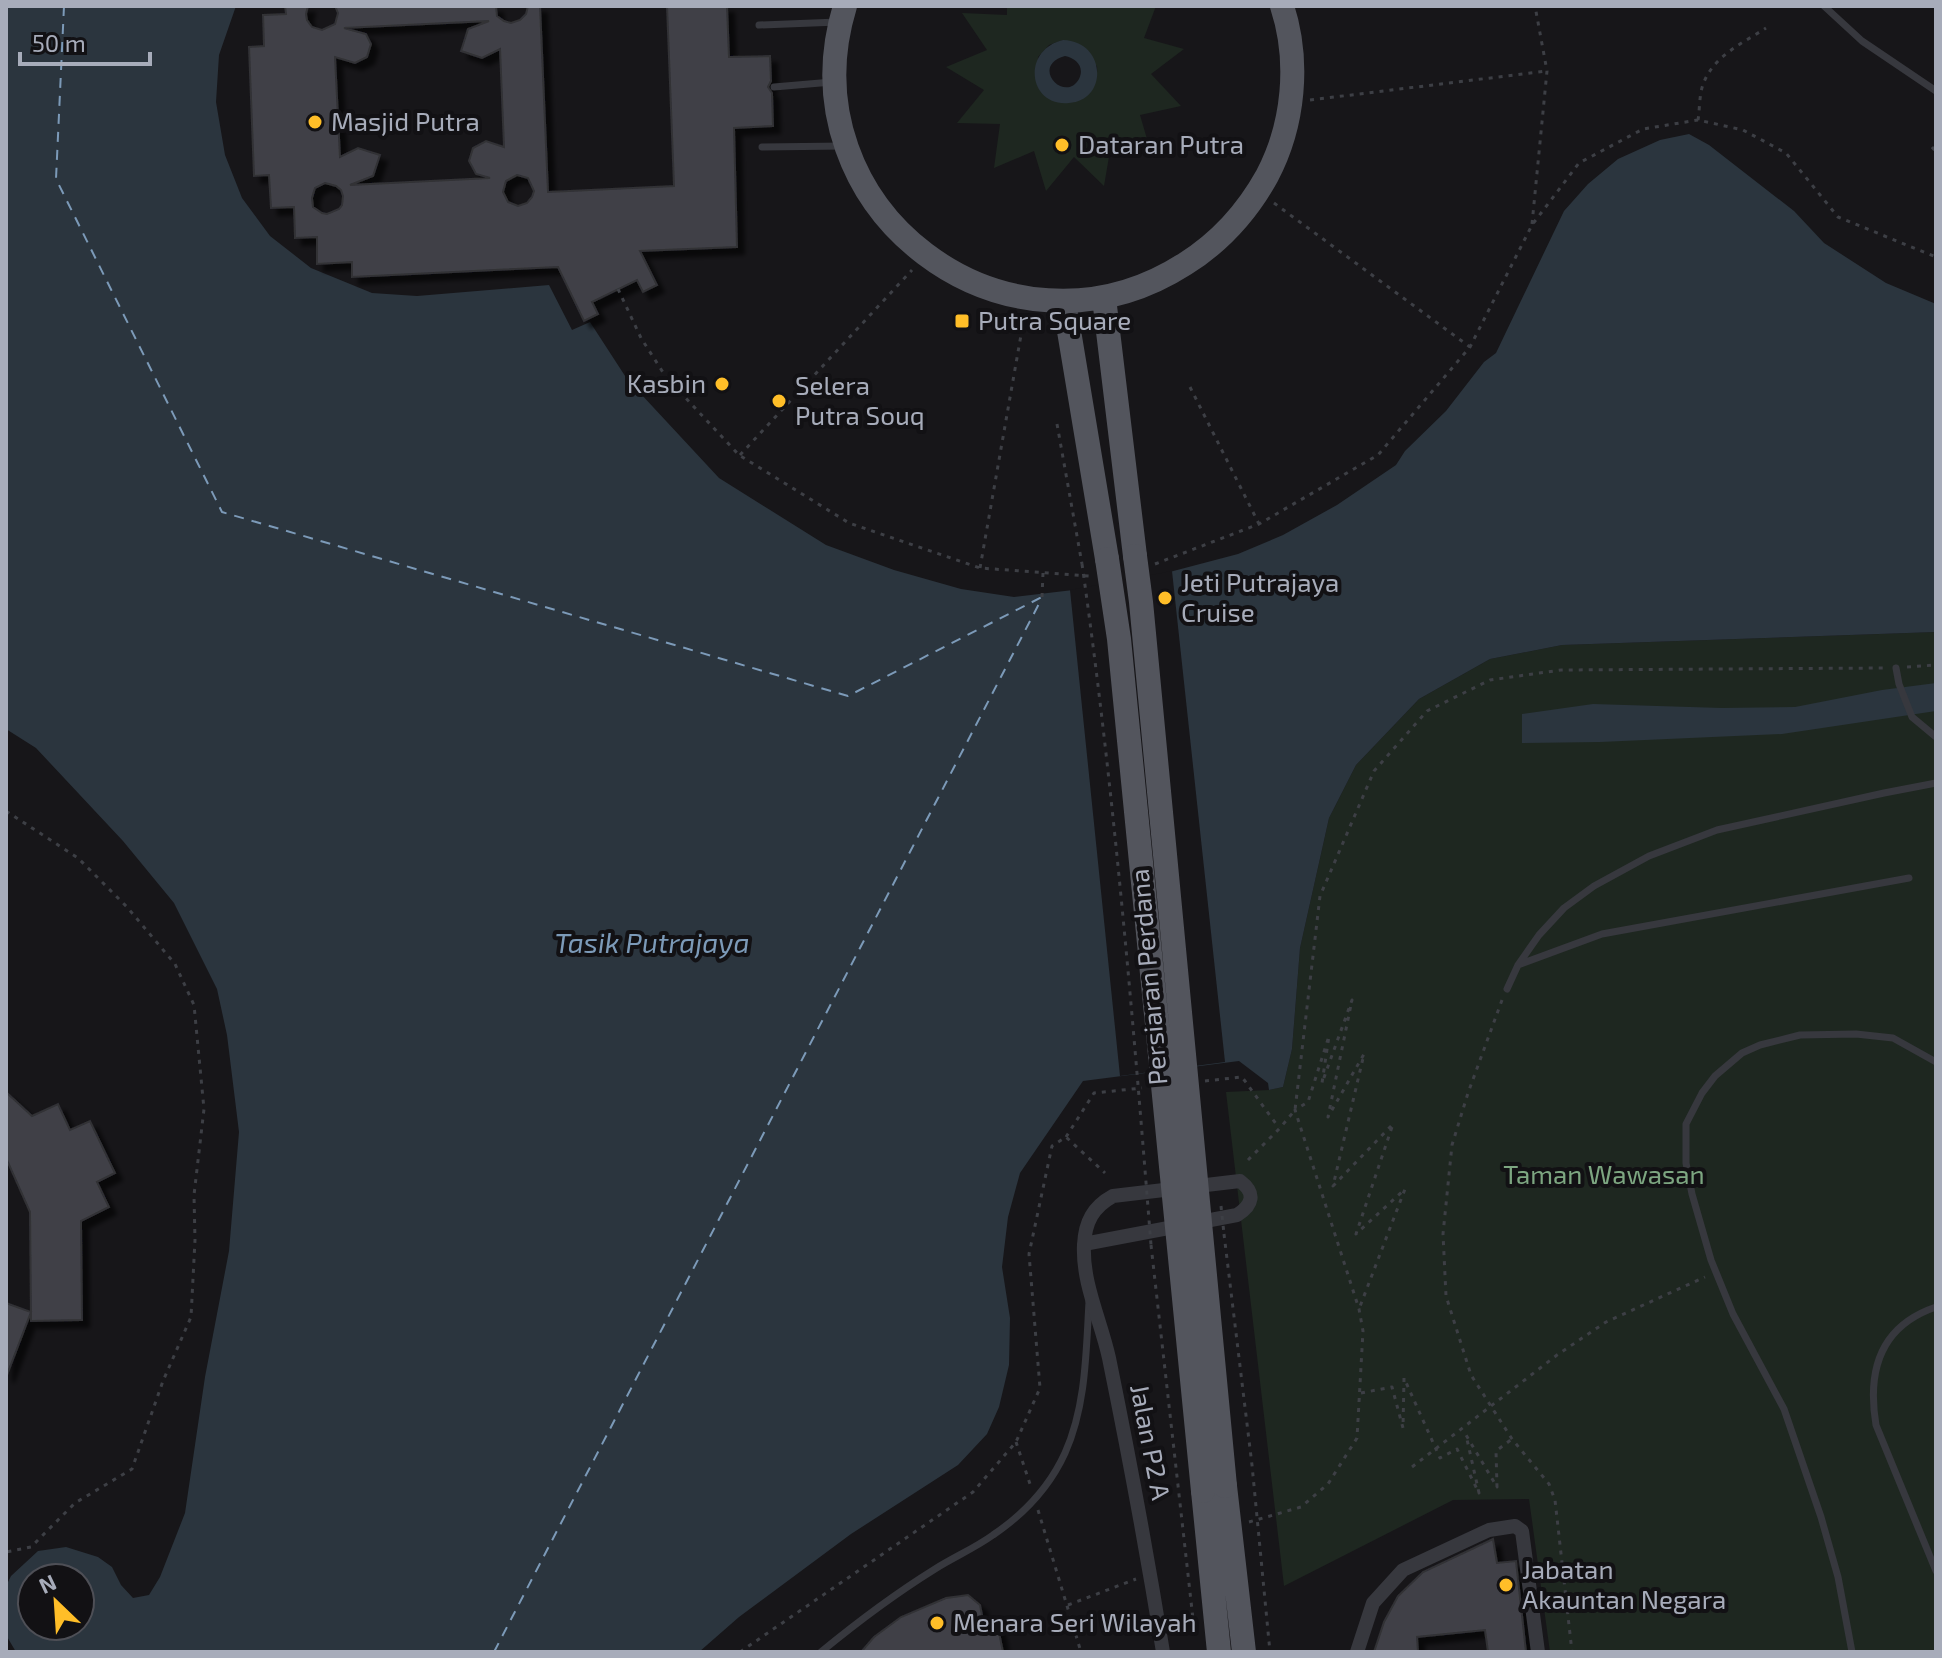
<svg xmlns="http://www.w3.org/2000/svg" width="1942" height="1658" font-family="'Exo 2',sans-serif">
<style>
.green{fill:#1e2720;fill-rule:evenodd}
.water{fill:#2b353e;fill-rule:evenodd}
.pier{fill:#171619}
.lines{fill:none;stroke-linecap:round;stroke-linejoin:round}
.ferry{stroke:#7c9ab8;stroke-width:2;stroke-dasharray:10 8;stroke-linecap:butt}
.building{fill:#404146;stroke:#303035;stroke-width:2;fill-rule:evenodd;filter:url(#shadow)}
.path{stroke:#3d3f45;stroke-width:3;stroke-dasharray:4 6;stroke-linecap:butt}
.service{stroke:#37383e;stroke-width:7}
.minor{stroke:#37383e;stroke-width:14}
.primary{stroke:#53555d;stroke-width:24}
.path-bridge{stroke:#3d3f45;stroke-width:3;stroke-dasharray:4 6;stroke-linecap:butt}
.primary-bridge{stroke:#53555d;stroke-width:24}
.poi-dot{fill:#ffbe28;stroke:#121114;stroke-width:3}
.labels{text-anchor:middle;stroke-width:8;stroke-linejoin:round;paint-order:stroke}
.poi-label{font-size:26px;fill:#a7acba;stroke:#121114;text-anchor:start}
.street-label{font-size:26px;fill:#a7acba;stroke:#121114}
.park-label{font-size:26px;fill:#7da681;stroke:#121114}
.water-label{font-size:28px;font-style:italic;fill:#7c9ab8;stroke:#121114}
</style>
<defs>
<filter id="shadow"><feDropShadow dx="7" dy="7" stdDeviation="2" flood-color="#0009"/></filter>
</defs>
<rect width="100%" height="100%" fill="#171619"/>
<!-- green -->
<path class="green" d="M1007,6H1156L1144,38L1184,49L1151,74L1181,106L1140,115L1152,156L1111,145L1104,186L1074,157L1046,191L1034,151L994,168L1000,124L957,123L984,90L946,67L987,50L962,13L1007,15ZM1063,40L1097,66C1098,81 1093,90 1082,99C1061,101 1050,106 1037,85L1038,57L1049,45Z
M1936,632V1652H1550L1529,1499L1453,1500L1284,1586L1226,1092L1269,1090L1283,1087L1292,1049L1300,948L1329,818L1356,765L1419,699L1490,659L1562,645Z"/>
<!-- water -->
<path class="water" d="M6,6H236L219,55L216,102L225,155L242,198L270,236L311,268L372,293L417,296L549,285L572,330L590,322L627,379L719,478L826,545L894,570L961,589L1014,597L1124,584L1238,554L1283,535L1337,505L1396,465L1405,451L1446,411L1484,362L1496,353L1564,211L1588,184L1618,159L1660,140L1689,134L1709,145L1794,211L1824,243L1886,283L1936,304V632L1562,645L1490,659L1419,699L1356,765L1329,818L1300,948L1292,1049L1283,1087L1269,1090L1268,1083L1239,1061L1083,1081L1020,1173L1008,1217L1002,1267L1010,1318L1009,1365L999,1407L987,1434L958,1465L851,1534L739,1617L699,1652H16L6,1635V1586L11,1576L38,1551L66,1547L98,1557L112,1567L121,1585L133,1598L149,1595L160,1577L185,1513L205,1377L229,1251L239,1132L227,1035L217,989L174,903L123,841L36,748L6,729ZM32,1578H80V1626H32Z
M1063,40C1106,41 1109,100 1069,103C1028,107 1021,50 1063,40ZM1065,56C1076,58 1085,67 1079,79C1065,104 1029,66 1065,56Z
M1936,683V711L1782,734L1600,742L1522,743V714L1593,704L1722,708L1795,707L1882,690Z"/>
<!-- pier -->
<path class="pier" d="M1172,571L1225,1062L1120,1076L1070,590Z"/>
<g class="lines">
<!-- ferry -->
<path class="ferry" d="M64,6L56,179L222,512L848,696L1042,597
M494,1652L1042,598"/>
</g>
<!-- building -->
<path class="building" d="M285,6H308L306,14L307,20L312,27L322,30L335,24L338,13L335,6H496L497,16L504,21L511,23L520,20L526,14L528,6H540L548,192L674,186L667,6H727L729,57L770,56L771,81L768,87L772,93L773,126L734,128L737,247L640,251L657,285L643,292L637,280L592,302L598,314L584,321L558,267L352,277V262L317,264V237L295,238L294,207L271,208L269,175L254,176L249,47L264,46L263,15L286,14ZM489,21L468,29L461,51L482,58L500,49L504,147L486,141L473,148L469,161L476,174L490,178L350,185L373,176L380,155L358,148L340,157L335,57L355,63L367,57L371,44L366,34L344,28ZM517,175L528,178L534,191L532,197L527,203L518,206L508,202L503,192L506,181ZM325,183L336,186L341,190L343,196L342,205L339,209L327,214L322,213L313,207L312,198L315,188Z
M6,1092L32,1116L58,1104L70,1130L90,1121L115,1173L97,1182L109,1207L81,1221L82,1320L31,1321L30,1212L6,1158Z
M6,1303L31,1312L7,1375L6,1374Z
M1493,1539L1497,1563L1516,1561L1526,1652H1488L1485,1630L1417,1637L1418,1652H1374L1384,1622L1398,1596L1423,1572Z
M968,1595L980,1605L983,1620L996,1618L1003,1652H861L874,1637L901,1617L946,1598Z"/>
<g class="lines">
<!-- path -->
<path class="path" d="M1310,100L1547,71
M1698,120C1700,108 1699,93 1704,82C1715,55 1743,43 1766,28
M1932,147L1936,152
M1274,203L1470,347
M1532,224L1547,71L1535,6
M618,289L641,338L666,377L739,455L849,523L980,568L1089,576
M1190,387L1259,524
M1057,424L1082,564
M740,455L912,270
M1155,564L1259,524L1378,455L1470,347L1532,225L1579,163L1643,129L1698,120L1743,130L1786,153L1838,217L1936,257
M980,568L1024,318
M1042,597L1043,573
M1907,667L1936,665
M6,811L78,858L127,907L175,964L194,1005L204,1109L194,1195L195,1240L191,1317L163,1381L132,1469L75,1503L31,1547L6,1552
M1502,1000L1468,1093L1452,1145L1443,1234L1446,1296L1471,1375L1512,1439L1549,1484L1555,1500L1572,1652
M1205,1081L1242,1077L1279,1128
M1066,1137L1094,1093L1142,1088
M1248,1160L1280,1128L1295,1110L1320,896L1374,771L1427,711L1490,680L1561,670L1883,668
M1224,1234L1252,1465L1270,1652
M1151,1245L1193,1619
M1361,1393L1392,1387L1403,1428L1404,1378L1440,1458L1457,1449L1479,1493L1466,1435L1497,1487L1496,1451L1512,1439
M1016,1442L1030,1484
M1412,1467L1557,1355L1606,1322L1705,1277
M1038,1510L1081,1652
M1249,1522L1301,1507L1328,1484L1357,1438L1363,1331L1359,1309L1295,1110L1308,1102L1329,1036L1322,1083L1352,1000L1328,1117L1364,1054L1333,1186L1393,1124L1356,1234L1405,1189L1359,1309
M1068,1605L1136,1579
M740,1652L973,1492L1016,1442L1040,1388L1029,1254L1052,1146L1066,1137L1105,1173"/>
<!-- service -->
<path class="service" d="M1824,6L1862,41L1936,91
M759,25L838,22
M774,87L832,82
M762,147L844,146
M1896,668L1899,684L1912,717L1936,737
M1518,965L1602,934L1909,878
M1507,989L1518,965L1539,935L1564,908L1594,886L1649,856L1717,830L1884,793L1936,783
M1936,1307C1880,1326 1867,1371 1876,1425L1936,1571
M821,1652C855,1624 898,1592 935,1569C954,1557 975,1548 993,1535C1024,1514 1050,1486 1065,1453C1086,1406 1086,1353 1089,1302
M1852,1652L1838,1577L1821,1517L1784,1409L1733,1314L1711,1260L1692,1194L1686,1163V1124L1702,1093L1715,1076L1742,1053L1760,1045L1800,1035L1856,1034L1893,1038L1936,1062"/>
<!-- minor -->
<path class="minor" d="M1084,1244L1237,1215C1253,1205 1256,1193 1240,1181L1113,1196C1093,1207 1085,1222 1084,1245C1082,1283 1101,1321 1109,1358C1129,1456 1147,1553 1163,1652
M1357,1652L1373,1603L1403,1570L1489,1530L1515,1526L1522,1531L1538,1652"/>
<!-- primary -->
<path class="primary" d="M845,6C783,209 1007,378 1185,264C1220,242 1247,212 1267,176C1294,125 1300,61 1282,6
M1104,298L1135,556
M1064,301L1107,559
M1225,1486L1244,1652
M1203,1491L1219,1652"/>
<!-- path-bridge -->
<path class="path-bridge" d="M1082,564C1114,790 1133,1018 1151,1245
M1221,1206L1224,1234"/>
<!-- primary-bridge -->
<path class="primary-bridge" d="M1135,556L1141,602L1225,1486
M1107,559L1119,639L1203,1491"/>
</g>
<!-- markers -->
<g class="poi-dot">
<circle cx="315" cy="122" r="8"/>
<circle cx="1062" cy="145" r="8"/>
<rect x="954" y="313" width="16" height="16" rx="4"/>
<circle cx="722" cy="384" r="8"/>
<circle cx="779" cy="401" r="8"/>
<circle cx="1165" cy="598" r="8"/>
<circle cx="1506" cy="1585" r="8"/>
<circle cx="937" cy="1623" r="8"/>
</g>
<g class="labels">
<!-- poi labels -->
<g class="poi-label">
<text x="331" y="131">Masjid Putra</text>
<text x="1078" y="154">Dataran Putra</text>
<text x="978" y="330">Putra Square</text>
<text x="706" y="393" text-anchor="end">Kasbin</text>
<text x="795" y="395">Selera<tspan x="795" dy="30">Putra Souq</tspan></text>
<text x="1181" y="592">Jeti Putrajaya<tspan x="1181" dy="30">Cruise</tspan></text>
<text x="1522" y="1579">Jabatan<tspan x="1522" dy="30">Akauntan Negara</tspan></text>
<text x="953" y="1632">Menara Seri Wilayah</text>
</g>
<!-- street labels -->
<g class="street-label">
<text transform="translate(1149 977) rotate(-95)" y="9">Persiaran Perdana</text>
<text transform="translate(1150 1442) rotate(79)" y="9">Jalan P2 A</text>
</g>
<!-- park labels -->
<g class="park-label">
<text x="1604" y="1184">Taman Wawasan</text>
</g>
<!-- water labels -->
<g class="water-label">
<text x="652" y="953">Tasik Putrajaya</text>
</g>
</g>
<!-- border -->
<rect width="1942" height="1658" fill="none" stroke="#a7acba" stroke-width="16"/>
<!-- north arrow -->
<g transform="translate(56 1602) rotate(335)"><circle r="38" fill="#121114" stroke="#4e4f56" stroke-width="2"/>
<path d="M0-6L14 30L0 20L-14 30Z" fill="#ffbe28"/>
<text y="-12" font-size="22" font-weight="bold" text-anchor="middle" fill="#a7acba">N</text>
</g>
<!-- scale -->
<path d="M20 52v12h130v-12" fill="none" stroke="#a7acba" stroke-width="4"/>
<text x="32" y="52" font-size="24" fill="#a7acba" stroke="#121114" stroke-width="6" paint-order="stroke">50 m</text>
</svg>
